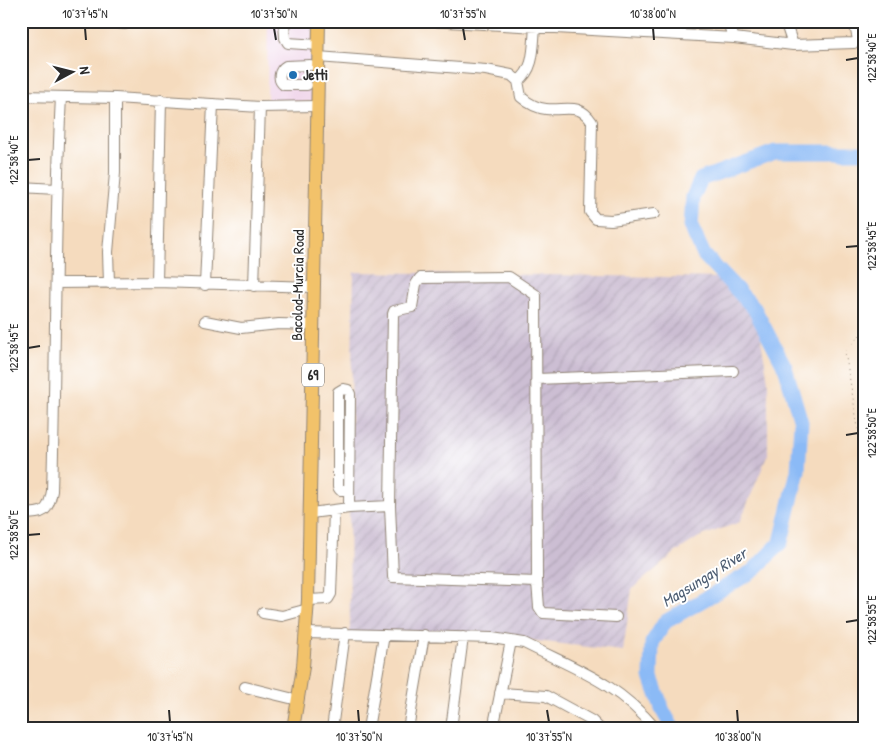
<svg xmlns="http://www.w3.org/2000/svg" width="886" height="750" font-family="'Patrick Hand',sans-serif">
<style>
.built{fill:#eed0e7}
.industrial{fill:url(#industrial-furrows)}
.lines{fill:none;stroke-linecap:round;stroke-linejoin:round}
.river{stroke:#8bbaf6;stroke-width:15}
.minor-casing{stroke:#908374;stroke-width:12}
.major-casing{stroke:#908374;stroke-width:14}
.path{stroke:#908374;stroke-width:1;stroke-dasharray:1 4;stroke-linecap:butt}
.minor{stroke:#fff;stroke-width:10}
.major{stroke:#f2c26a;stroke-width:12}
.ticks{fill:none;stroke:#2b2b2b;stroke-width:2}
.poi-dot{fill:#1f6fb2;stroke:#fff;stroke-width:2}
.labels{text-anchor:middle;stroke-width:4;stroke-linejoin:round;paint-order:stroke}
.shield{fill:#fff;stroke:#6b6b6b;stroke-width:1}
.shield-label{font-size:14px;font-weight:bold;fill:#2b2b2b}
.poi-label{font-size:15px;font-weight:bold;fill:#2b2b2b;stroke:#fff;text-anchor:start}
.street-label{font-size:15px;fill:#2b2b2b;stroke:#fff}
.water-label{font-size:16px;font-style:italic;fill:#4d5d72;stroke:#fff}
.neatline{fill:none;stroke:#2b2b2b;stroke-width:2}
.ticks-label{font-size:12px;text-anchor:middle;fill:#2b2b2b}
</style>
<defs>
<pattern id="industrial-furrows" width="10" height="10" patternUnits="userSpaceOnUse" patternTransform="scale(1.25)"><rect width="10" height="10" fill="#ccbed3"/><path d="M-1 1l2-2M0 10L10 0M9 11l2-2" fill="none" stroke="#afa3b5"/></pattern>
</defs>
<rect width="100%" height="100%" fill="#fff"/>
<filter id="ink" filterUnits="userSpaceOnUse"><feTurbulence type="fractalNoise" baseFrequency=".02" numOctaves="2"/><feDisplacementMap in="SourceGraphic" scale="10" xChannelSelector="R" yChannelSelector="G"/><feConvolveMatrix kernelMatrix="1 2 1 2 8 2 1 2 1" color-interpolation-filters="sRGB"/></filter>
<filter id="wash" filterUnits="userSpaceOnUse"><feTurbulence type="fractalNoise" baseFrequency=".0096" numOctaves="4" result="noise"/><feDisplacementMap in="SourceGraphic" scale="20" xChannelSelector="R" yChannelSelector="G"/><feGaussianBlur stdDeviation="1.12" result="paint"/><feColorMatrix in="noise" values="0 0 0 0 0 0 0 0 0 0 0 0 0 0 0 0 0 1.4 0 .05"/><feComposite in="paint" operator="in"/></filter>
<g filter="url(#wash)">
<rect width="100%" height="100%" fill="#f5dbbe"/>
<!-- built -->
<path class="built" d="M268,21H314L313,102L267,101Z"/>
<!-- industrial -->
<path class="industrial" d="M354,272L728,278L758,321L768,381V454L740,522L699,537L676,552L632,589L623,651L519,639L350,637L349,497Z"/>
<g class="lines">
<!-- river -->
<path class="river" d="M673,729L663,711L651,677L652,643L665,622L753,571L781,542L798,471L801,422L785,367L754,308L704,255L691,227L693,197L701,179L775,152H865"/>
</g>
</g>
<g filter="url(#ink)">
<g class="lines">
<!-- minor casing -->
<g class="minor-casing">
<path id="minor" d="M102,21L125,24L131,21
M284,21L285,38L288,43L318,45
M429,21L734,38L793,45L854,43L858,40L854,21
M727,21L734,38
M785,21L793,45
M318,57L486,70L511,75L518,81L521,97C528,103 536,108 546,109C566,111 579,102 592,122L590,212L596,219L611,220L654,214
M518,81C535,70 533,46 535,27
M307,85H284C277,80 279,70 286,66L310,65
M21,96L115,98L260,107L317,106
M21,187L56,189
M157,282L161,100
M56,283L157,282L314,287
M109,283L108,252L115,173V98
M205,285L213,104
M254,286L260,107
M205,321L241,328L279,324L314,325
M537,379L733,371
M349,508L350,394L348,390L343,389L338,392V487L340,490H349
M311,513L349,508L390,506L393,314L394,311L412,307L416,284L420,278L509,277L536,295L537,582L393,577L390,506
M21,514C43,513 48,514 52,491C56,360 54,228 61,97
M537,582L539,607L543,613L616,617
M308,600L328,599L331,594L334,511
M263,613L282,616L308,609
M306,633L492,638L511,641L493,729
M511,641L524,643C577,670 615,681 656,729
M245,687L298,700
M500,693L546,696L592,721L600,729
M332,729L345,633
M368,729L384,635
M408,729L424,635
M451,729L463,637"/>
</g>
<!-- major casing -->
<g class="major-casing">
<path id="major" d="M293,729L303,667L308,600L319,21"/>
</g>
<!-- path -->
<path class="path" d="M865,335H860L845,352L857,421L865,482"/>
<!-- minor -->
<use href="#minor" class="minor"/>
<!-- major -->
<use href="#major" class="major"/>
</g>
</g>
<!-- ticks -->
<path class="ticks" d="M85,28L86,40M274,28L276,40M463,28L465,40M653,28L654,40M846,60L858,58M28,160L40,159M846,247L858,246M28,348L40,346M846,435L858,433M28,535L40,534M846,622L858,620M169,710L170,722M358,710L359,722M547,710L549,722M737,710L738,722"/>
<!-- markers -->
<circle class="poi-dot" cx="293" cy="75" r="5"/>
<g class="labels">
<!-- shield labels -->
<rect class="shield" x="302" y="363.5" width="22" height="23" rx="4"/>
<g class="shield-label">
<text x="313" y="380">69</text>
</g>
<!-- poi labels -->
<g class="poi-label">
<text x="303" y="80">Jetti</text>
</g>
<!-- street labels -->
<g class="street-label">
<text transform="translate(298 285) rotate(-89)" y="5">Bacolod-Murcia Road</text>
</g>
<!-- water labels -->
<g class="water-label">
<text transform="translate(704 577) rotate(-32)" y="6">Magsungay River</text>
</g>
</g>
<!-- margin -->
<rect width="886" height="750" fill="none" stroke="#fff" stroke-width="55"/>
<!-- north arrow -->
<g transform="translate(72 72) rotate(83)" stroke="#ffffff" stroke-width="4" paint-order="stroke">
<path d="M0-4L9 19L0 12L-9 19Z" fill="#2b2b2b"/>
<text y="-8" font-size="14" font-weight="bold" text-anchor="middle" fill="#2b2b2b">N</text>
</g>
<rect x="28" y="28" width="830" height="694" class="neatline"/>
<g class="ticks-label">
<text x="85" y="18">10°37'45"N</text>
<text x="274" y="18">10°37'50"N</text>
<text x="463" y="18">10°37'55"N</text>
<text x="653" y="18">10°38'00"N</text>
<text transform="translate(872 58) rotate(-90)" y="4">122°58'40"E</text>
<text transform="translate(14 160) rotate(-90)" y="4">122°58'40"E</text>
<text transform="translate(872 246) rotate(-90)" y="4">122°58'45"E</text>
<text transform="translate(14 348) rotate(-90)" y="4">122°58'45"E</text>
<text transform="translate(872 433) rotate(-90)" y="4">122°58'50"E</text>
<text transform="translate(14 535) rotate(-90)" y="4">122°58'50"E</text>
<text transform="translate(872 620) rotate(-90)" y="4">122°58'55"E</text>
<text x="170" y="741">10°37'45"N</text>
<text x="359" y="741">10°37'50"N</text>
<text x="549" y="741">10°37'55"N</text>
<text x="738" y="741">10°38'00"N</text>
</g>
</svg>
